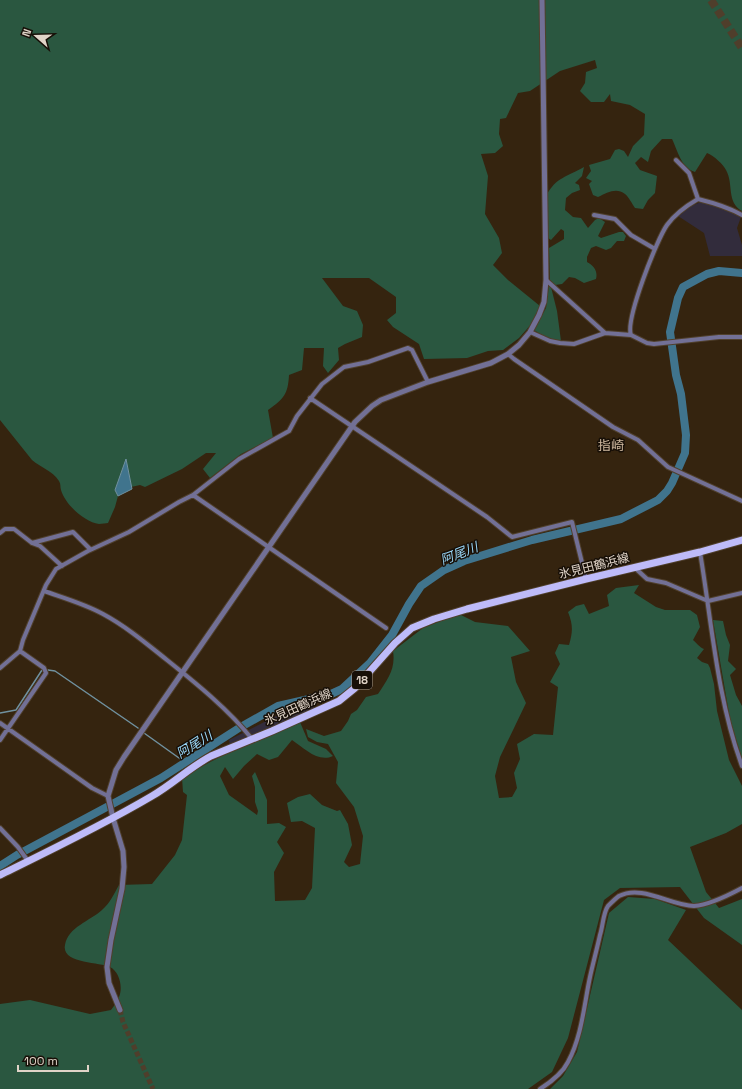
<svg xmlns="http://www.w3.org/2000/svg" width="742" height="1089" font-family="'Space Grotesk','Noto Sans JP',sans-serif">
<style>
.commercial{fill:#322c3c}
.green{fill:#2a5740}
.water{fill:#40748d;stroke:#70919f}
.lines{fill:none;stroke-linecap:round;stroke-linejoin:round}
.stream{stroke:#70919f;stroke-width:1.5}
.river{stroke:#40748d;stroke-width:8}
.tertiary-tunnel{stroke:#4f3e2b;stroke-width:5;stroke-dasharray:5 2.5;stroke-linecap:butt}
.motorway-tunnel{stroke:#4f3e2b;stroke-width:8;stroke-dasharray:8 4;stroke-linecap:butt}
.minor-casing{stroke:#50402d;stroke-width:6}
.tertiary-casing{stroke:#50402d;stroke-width:7}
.primary-casing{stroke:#50402d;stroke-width:9}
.minor{stroke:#727096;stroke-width:4}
.tertiary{stroke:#727096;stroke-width:5}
.primary{stroke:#bebbf9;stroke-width:7}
.labels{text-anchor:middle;stroke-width:3;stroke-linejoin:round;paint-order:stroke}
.shield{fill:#170f07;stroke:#a4998e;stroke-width:1}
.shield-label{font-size:11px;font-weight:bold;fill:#e0d4c8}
.street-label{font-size:12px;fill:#e0d4c8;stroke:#170f07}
.neighbourhood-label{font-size:13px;fill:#d1bba2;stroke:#170f07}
.water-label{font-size:13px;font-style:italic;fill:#9ad8f9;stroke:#170f07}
</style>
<rect width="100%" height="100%" fill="#35240f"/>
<!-- commercial -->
<path class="commercial" d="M701,202L720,206L741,217L737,228L742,245V256H710L704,233L678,216L688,207Z
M312,705L315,709L230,745L229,740L282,713Z"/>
<!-- green -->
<path class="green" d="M0,0H742V211C726,202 734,184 726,170C723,164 714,156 707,153L695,172C681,168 678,151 672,139H662L651,151L648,162L641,157L635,163L640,170L657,176L655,193L648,200L643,209L635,208C632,204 629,197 625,194C616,187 607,193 598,197L593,195L589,184L592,181L586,178L591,171L589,165L610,159L615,150L619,149L624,151L628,157L633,146L644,135L645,114L630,105L611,101L610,94L604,102H591L580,91L585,83L586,72L597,68L595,60L560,71L530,91L518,93L506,118L500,119L499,134L503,146L495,153L481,154L488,176L485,214L499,238L502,253L493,265L508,280L540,306L534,321L519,338L503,350L488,351L467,358L424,359L419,344L393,327L387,320L396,313V297L369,278H322L343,306L357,311L363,325L362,337L345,344L338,348L339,360L328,373L323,366L324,348H304L302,370L289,375C288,394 284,399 268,410L273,438L241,454L210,478L203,469L216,453H206L182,469L145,487L140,485L131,487L126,460L115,490L118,496L115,507L108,523C106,523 102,524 99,524C84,522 65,504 61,490C60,487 61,484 59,481C52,470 41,468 32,460L0,420Z
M584,167L582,176L575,183L579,185L580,190L572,193L566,198L565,210L573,217L581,218L588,228L595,220L599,218L605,222L598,236L601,238L619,232H623L626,236L624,241H617L611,248L606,250L596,246L591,248L587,257V262C594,266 598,271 596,279L584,283L575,278L569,277L562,284L555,285L550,280L549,248L564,239V231L561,229L551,240L548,238L546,196C556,177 567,177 584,167Z
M549,285L551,287L557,311L561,341L548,339L534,330L546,308Z
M639,585L634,593L656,607L665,610H690L697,615L700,627L693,640C697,643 699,647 704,649L697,658L702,662L708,664L710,668L714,684L717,711L729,760L742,786V824L726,833L690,847L706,892L719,908L742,899V945L704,918L680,887L620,888L604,900L568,1038L552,1072L528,1089H0V1004L30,1000L90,1014L111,1010C114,1006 117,1002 119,997C123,988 120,972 110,967C100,962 61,964 65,945C68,927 90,921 102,910C110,903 114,894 119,885L152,884L175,855L182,840L187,795L183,792L182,778C219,755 259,739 300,722L308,741L326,749L333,756C318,763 304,748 292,740L278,757L269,760L257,754L244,766L233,779L225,767L220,776L229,795L257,815L258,811L255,802V787L252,776L255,772L267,800V824L279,823L286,827L277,842L284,853L274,872L275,901L305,900L312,888L315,828L302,821L291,822L287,803L298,797L310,794L322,805L337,811L340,810L348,824L352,845L344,862L349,867L360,864L363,836L354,807L336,783L338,762L328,744L317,742L308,737L306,729L324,736L341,731L348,721L351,714L357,710L366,697L378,694C387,680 396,669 393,651L423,628L459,614L475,622L508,626L530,651L511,657L516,682L526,703L500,757L495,776L499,798L512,797L517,788L514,773L520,759L517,744L534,734L553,735L558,687L550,682L560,664L555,653L559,644L569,645C573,631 573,625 568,612L576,606L584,604L589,614L609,606L607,595L616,588Z
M713,620L723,621L726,635L730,645L728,661L736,669L730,675L736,695L742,706V759L730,719Z
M628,897L655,899L686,910L668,940L742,1010V1089H550L563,1076L577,1052L609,913Z"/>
<!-- water -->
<path class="water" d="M126,459L132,489L118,496L115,490Z"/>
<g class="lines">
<!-- stream -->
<path class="stream" d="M48,670L55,671L138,728
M0,713L16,710L42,670
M144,733L186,763"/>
<!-- river -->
<path class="river" d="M0,866L17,855L161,778L239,728L278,706L331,694L342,689L370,663L392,635L409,604L421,586L444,570L464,561L532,540L621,519L658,500L667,491L672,483L685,453L686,435L681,394L676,375L670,332L678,298L683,287L707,274L719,271L742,273"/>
<!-- tertiary-tunnel -->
<path class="tertiary-tunnel" d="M120,1010L123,1022L153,1089"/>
<!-- motorway-tunnel -->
<path class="motorway-tunnel" d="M711,0L742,48"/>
<!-- minor casing -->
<g class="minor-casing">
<path id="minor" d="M676,160L689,173L698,199
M594,215L615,219L631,235L655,249
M546,280L605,333
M530,332L550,341L560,343L574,344L605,333L631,335L647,343L654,344L719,337H742
M631,335C625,320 657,239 667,225C675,214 686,206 698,199C714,203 728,207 742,215
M508,354L514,359L613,427L638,440L668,467L742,501
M310,398L487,517L512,537L572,522L586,579
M193,495L386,628
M0,533L5,529H14L32,543L40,546L62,566
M32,543L73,532L90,549
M700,552C712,624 717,698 742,766
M634,567L647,579L666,583L708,601L742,593
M44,591C64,598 85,604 103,614C127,627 147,644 167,660C197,684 229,710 252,739
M0,668L20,651L23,640L46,585L56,569L88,551L129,532L179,502L193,495L239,459L289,431L297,416L322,384L344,367L368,362L408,348L412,350L428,382
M0,723L92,788L108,796
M0,740L46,673L44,668L20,651
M0,828L18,847L28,861
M540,1089C551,1082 562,1074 568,1062C582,1036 584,1005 590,977C593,963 597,949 600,935C603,926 603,913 608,906C611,903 616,898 619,896C642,884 671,906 694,906C709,905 729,895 742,888"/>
</g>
<!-- tertiary casing -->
<g class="tertiary-casing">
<path id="tertiary" d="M120,1010L109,983L107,967L111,940L122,889L124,867L123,851L113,818L108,796L116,770L124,757L355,422L372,406L381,400L428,382L491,363L508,354L519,345L530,332L539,315L544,302L546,280L542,0"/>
</g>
<!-- primary casing -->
<g class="primary-casing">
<path id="primary" d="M0,875C51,850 103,825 152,796C173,784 190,767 211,756L272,731L339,701L355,688L395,643L412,628L434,619L467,609L586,579L700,552L742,540"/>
</g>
<!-- minor -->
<use href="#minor" class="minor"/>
<!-- tertiary -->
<use href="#tertiary" class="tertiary"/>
<!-- primary -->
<use href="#primary" class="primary"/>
</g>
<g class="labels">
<!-- shield labels -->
<rect class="shield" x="352" y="671" width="20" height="18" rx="3"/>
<g class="shield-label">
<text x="362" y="684">18</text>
</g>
<!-- street labels -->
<g class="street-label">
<text transform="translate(594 566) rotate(-14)" y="4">氷見田鶴浜線</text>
<text transform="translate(298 707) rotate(-24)" y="4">氷見田鶴浜線</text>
</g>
<!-- neighbourhood labels -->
<g class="neighbourhood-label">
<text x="611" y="450">指崎</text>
</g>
<!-- water labels -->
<g class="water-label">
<text transform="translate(459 553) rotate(-21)" y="5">阿尾川</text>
<text transform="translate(194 744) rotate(-32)" y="5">阿尾川</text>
</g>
</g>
<!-- north arrow -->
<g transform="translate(36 36) rotate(290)" stroke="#170f07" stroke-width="3" paint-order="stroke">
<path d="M0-3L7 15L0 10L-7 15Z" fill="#e0d4c8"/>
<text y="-6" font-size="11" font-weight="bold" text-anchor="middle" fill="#e0d4c8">N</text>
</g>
<!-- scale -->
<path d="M18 1065v6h70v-6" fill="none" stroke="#e0d4c8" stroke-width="2"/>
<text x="24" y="1065" font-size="12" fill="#e0d4c8" stroke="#170f07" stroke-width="3" paint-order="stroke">100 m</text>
</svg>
